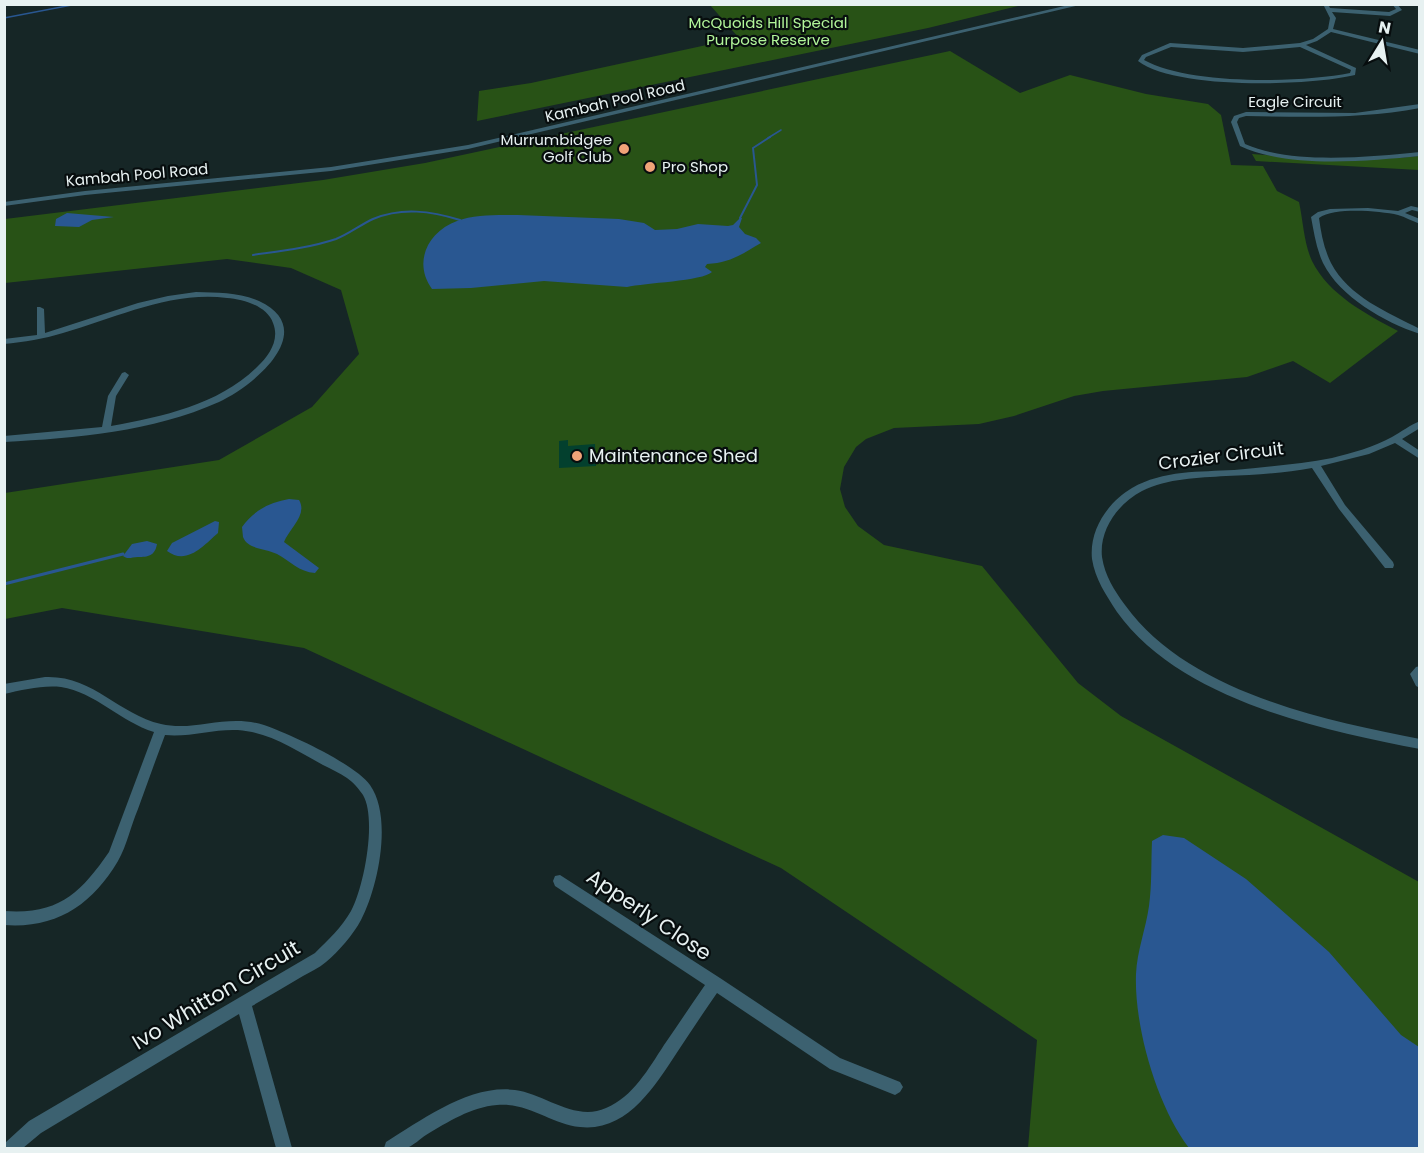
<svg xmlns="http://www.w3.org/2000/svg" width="1424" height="1153" font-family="Poppins,sans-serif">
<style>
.green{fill:#285216}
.water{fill:#295791}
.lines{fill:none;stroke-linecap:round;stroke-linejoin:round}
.stream-far2{stroke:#295791;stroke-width:1.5}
.stream-far1{stroke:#295791;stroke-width:2}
.stream{stroke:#295791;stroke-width:3}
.building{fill:#03402e}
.minor{fill:#3c6170;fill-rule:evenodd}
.poi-dot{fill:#f0a378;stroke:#070d0e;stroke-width:2}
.labels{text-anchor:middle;stroke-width:4.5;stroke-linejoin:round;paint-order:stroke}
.far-park-label{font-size:15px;fill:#b2f69a;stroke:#070d0e}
.far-street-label{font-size:15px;fill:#e7f1f1;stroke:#070d0e}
.far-poi-label{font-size:15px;fill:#e7f1f1;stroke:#070d0e;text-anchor:end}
.poi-label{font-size:18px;fill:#e7f1f1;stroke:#070d0e;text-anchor:start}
.street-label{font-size:18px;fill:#e7f1f1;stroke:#070d0e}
.near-street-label{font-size:21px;fill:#e7f1f1;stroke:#070d0e}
</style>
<rect width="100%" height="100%" fill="#162626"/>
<!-- green -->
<path class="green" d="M710,5H1022L928,28L477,121L479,91L531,83L739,38Z
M950,51L1020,93L1070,75L1146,94L1208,104L1221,115L1231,165L1263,166L1277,191L1299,202C1303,220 1304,244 1312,261C1329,295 1366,314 1398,331L1330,383L1293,361L1247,377L1103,391L1074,396L1014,416L979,424L894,428L866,439L856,447L844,467L840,489L845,507L858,526L884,545L982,566L1078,683L1121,716L1419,882V1148H1028L1037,1040L781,868L304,648L62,608L5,619V493L219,460L312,407L359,354L341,290L291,268L227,259L5,283V219L323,180L425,163Z
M1252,154C1308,158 1364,162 1419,156V170L1256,161Z"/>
<!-- water -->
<path class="water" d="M67,213L114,217L92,220L79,227L55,226L56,219Z
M518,215L619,219L644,223L655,230L677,229L698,224L728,226L733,225L740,218H742L739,227L745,234L756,238L761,243C742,254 730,263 707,264L705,267L712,272C703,281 644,283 627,287L544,281L471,288L432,289C413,263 427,232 457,221C475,214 499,215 518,215Z
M289,499L299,500C308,515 289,529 284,542L319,568L315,573C299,572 290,561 277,554C266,548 248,550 243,537L242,527C253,511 270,502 289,499Z
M215,521L219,522L218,533C204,545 187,566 167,551L172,543Z
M147,541L157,544C155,556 148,557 138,557C131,557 129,560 123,556L132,544Z
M1163,835L1184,838L1246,879L1329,952L1401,1035L1419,1047V1148H1189C1157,1106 1134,1027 1136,974C1137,951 1146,928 1149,906C1152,885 1151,862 1152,841Z"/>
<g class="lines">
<!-- stream-far2 -->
<path class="stream-far2" d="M4,18L77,4
M768,138L781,130"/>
<!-- stream-far1 -->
<path class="stream-far1" d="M740,218L757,185L753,148L770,137
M253,255C281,251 309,248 336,239C349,234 360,225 373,219C402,207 431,211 460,220"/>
<!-- stream -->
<path class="stream" d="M4,584L123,554"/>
</g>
<!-- building -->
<path class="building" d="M568,440V446L595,444L596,466L559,468V441Z"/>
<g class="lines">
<!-- minor -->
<path class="minor" d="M1073,4H1084L468,149L331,171L85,195L4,206V202L85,191L331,167L468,145Z
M1323,4H1328L1330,8L1389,12L1396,9L1392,4H1397L1402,10L1390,16L1332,12L1336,18L1333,29L1420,50V54L1331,32L1317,41L1306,45L1356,68L1355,75C1309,86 1176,90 1138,61L1142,55L1170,43L1243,48L1300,43L1313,39L1328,29L1330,18ZM1171,47L1243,52L1300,47L1351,70L1350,73C1301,83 1188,85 1144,60L1146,57Z
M1420,104V108C1362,119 1305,117 1246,116L1239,118L1237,122L1245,144C1292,165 1369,157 1420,152V156C1366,161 1290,169 1240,146L1231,122L1234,116L1246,112L1355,113Z
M1411,206L1420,208V212L1412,210L1405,213L1420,219V224C1412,221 1405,217 1398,215C1379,211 1335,207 1319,218C1321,233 1324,249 1331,263C1349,297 1387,312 1420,329V334C1384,322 1340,297 1323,263C1316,248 1314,232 1311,217L1318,212L1330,209L1368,208L1398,211Z
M196,292C218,293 239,292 259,301C321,330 253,387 219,402C152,432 76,438 4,442V436L102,427L108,396L122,373L125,372L129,375L116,396L111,426C164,416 218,405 257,367C269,356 280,340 273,323C267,306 243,299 227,298C169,291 117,318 63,333C44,339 24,342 4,344V339L37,335V307H40L44,309L45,333L138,303L168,296Z
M1420,421V428L1402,439L1420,451V459L1395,443L1369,454L1321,466L1345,505L1393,562L1394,565L1393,568H1385L1339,509L1312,468C1284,473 1255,475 1226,476C1198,478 1168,478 1142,491C1119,503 1099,529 1102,557C1105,576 1114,590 1125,605C1187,691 1321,720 1420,739V749C1320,730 1179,699 1117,612C1106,595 1095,579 1092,559C1089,530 1108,502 1132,488C1163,470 1200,472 1234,470C1267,467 1300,464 1332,458C1352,453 1374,447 1392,437C1401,432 1410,425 1420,421Z
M1420,666V688L1416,686L1410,674L1416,667Z
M45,677C93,675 118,714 161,724C196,732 226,713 264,725C290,734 355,764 370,785C393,817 378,888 361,920C353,935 339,951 326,962C319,968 310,972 303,976C286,986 269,996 252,1006L292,1148H276L239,1014L41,1133L23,1148H4L6,1142L29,1121L315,953C328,940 342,927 351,911C364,887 377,819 363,795C359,789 353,782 347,778C340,773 331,769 323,765C301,753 277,737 252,732C223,725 194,738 165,735C156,759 147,784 138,809C131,825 127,845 118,861C92,905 56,929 4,925V911C58,915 80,894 109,852L154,732C121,722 95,692 61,687C42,685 23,690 4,694V684Z
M560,875L720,978L840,1058L900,1082L903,1087L900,1092L895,1095L830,1069L717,993C703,1013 690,1033 676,1054C654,1087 627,1132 580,1127C551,1124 528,1102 497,1105C471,1107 448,1122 426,1135C420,1139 414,1145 407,1148C401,1150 391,1148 384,1148L386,1142C422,1120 470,1084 515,1090C545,1094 575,1122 606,1108C633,1097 649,1068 664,1045C678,1025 691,1005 705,985L555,886L553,881L555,876Z"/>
</g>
<!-- markers -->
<g class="poi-dot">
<circle cx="624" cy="149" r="6"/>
<circle cx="650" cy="167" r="6"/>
<circle cx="577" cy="456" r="6"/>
</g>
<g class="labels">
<!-- far-park labels -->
<g class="far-park-label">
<text x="768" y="28">McQuoids Hill Special<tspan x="768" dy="17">Purpose Reserve</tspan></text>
</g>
<!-- far-street labels -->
<g class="far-street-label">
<text transform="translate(615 101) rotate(-13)" y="5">Kambah Pool Road</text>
<text x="1295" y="107">Eagle Circuit</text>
<text transform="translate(137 175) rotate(-5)" y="5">Kambah Pool Road</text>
</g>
<!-- far-poi labels -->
<g class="far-poi-label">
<text x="612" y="145">Murrumbidgee<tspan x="612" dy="17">Golf Club</tspan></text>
<text x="662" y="172" text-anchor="start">Pro Shop</text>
</g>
<!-- poi labels -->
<g class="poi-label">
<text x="589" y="462">Maintenance Shed</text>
</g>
<!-- street labels -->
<g class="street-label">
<text transform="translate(1221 456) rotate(-7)" y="6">Crozier Circuit</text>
</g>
<!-- near-street labels -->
<g class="near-street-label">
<text transform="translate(649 915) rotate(34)" y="7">Apperly Close</text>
<text transform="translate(216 995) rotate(-31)" y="7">Ivo Whitton Circuit</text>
</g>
</g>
<!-- border -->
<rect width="1424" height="1153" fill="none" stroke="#e7f1f1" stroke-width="12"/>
<!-- north arrow -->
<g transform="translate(1382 42) rotate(11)" stroke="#070d0e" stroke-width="4.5" paint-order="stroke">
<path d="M0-4.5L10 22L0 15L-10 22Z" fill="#e7f1f1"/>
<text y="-9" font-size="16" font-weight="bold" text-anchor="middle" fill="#e7f1f1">N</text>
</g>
</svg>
